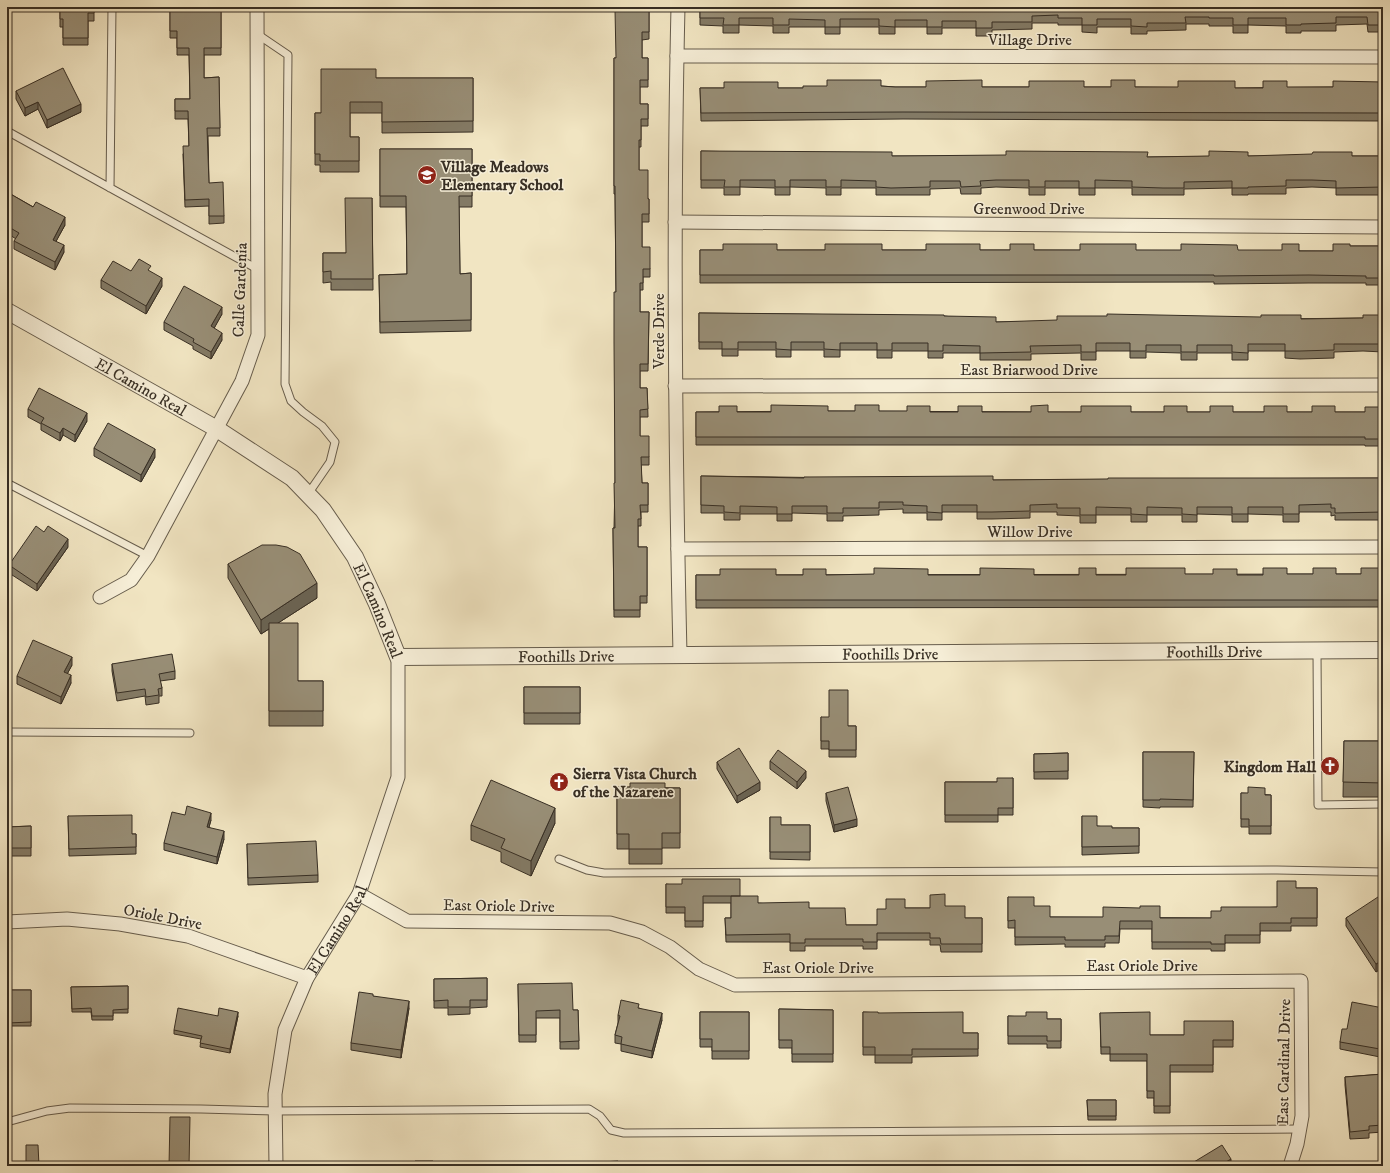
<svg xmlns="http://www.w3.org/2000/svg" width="1390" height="1173" font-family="'IM FELL DW Pica',serif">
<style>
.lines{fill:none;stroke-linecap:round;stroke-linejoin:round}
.service-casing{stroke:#665c4c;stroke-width:9}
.minor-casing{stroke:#665c4c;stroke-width:15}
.tertiary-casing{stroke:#665c4c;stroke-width:18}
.service{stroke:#f6eed7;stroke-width:7}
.minor{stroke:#f6eed7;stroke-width:13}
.tertiary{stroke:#f6eed7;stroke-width:16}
.wall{fill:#837a65;stroke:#382f24}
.shaded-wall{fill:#6a6353;stroke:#382f24}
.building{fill:#988e76;stroke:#382f24}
.labels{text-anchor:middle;stroke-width:3;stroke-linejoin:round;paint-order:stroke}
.street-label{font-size:16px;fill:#382f24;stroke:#f6eed7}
.poi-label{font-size:16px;font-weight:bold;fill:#382f24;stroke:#f6eed7;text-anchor:start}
</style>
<rect width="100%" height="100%" fill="#f1e5c2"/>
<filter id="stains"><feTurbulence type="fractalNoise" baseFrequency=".005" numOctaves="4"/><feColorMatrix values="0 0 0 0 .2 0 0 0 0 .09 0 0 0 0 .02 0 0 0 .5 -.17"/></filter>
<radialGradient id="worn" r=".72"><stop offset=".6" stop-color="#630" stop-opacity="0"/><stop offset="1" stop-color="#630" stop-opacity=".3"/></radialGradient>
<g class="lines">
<!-- service casing -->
<g class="service-casing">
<path id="service" d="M257,34L288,55L285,384L291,401L303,412L322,426L335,442L330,462L308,494
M7,131L259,270
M110,188L112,7
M7,483L148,556
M1317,651L1318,805L1383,804
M7,732L190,733
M559,859L587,870L604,873L1277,870L1383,872
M7,1122L47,1111L70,1108L201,1109L276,1111L589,1109L600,1116L611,1130L624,1133L1300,1129"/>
</g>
<!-- minor casing -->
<g class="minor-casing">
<g id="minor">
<path d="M678,7C673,223 675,438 680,654"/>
<path d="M677,56L1383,57"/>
<path d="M675,222L1383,227"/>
<path d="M675,386L1383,385"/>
<path d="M678,549L1383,547"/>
<path d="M100,597L131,580L148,556L242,381L258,335L257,7"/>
<path d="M359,894L407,921L610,923L642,932L670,947L699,969L735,985L1301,981L1302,1116L1297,1144L1290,1166"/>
<path d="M7,922L67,919L120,924L188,936L307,978"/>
<path id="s1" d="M276,1166L275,1094L285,1030L307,978L359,894L398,777V657"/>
</g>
</g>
<!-- tertiary casing -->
<g class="tertiary-casing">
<g id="tertiary">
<path id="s2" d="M7,311L217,429L292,478L323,510L355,557L377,604L398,657L1383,650"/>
</g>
</g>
<!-- service -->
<use href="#service" class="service"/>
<!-- minor -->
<use href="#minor" class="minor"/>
<!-- tertiary -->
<use href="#tertiary" class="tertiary"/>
</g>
<!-- wall -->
<path class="wall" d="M60,7H94V21H88V45H63V27H60Z
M170,7H221V55H204V78L219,77L220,136H208L209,183L224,216V223L209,224V206L185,207L183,154L189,146L188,119H175V99H190L189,55H177V38H170Z
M700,7H1383V32H1368L1367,24L1336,25V31H1301V33H1286V26L1248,25V33H1233V26H1209V24H1186V30L1147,31V34H1131V27H1097V33L1082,32V25H1058V23H1032V29L992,30V36H976V28H942V34H927V27H895V34H879V27H840V34H825V27H789V33H773V26L739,25V33H723V26L700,25Z
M644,10H649V39L642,40V58H648V87H640V104H648V126H641V147H639V170L648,199H649V222H642V247L650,269V277H643V290H640V312H649L648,371H640V388H647L648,417H640V436L649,457V465H641L642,483H648V512H641V526H638V547H647V603H640V617H614L613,528H614L615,483L616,292L615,194H614V58H616Z
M376,78H473V132L382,133V113H350V137H359V172H320V165H315V113H321Z
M1383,82V121L903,119L701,121L700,88H803L881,86L895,87H1135L1235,88L1333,87Z
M16,91L81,112L47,128L38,109L25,116L16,99Z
M380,149H472V207H459L460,274L471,273V331L380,333L379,275L407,274L406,207H380Z
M701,151L892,156L1147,157L1248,156H1383V195H1336V188L1312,187L1286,188V194H1248V195H1232V188L1184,189V195H1132V188H1095V195H1079V188H1045V195H1029V188L996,187L981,188V194H961L960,188L930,189V195H876V188H841V195H826V188L790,187V195H775V188L740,187V195H724V188H701Z
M7,192L65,225L56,241L64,252L55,270L14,249V241L16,239L7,233Z
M372,198L373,290H331V282L323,283V253H346Z
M1350,246H1383V285H1366V283H1309L1214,284V282L700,283V250H1034L1333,251Z
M151,272L162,286L146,314L101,288V280Z
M699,313L944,316L996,322L1363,318L1383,315V352L1363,351L1334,352V358L1300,359L1285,358V351H1248V360H1232V353H1197V360H1181V353L1146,352V358H1130V351H1096V360H1081V353L1031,354V360H980V353H943V358H928V351H892V358H877V350H840V357H824V350H791V357H776V350H738V356H722V349H699Z
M222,314L214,328L222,340L211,359L193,349V346L164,330V322Z
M1383,407V446H1365V445H696V412L828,411L1048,412H1365Z
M28,409L87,421L75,442L63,435L60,441L41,430V424L28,417Z
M94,448L155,457L141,482L94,456Z
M701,476L993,480L1383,478V520H1335V515L1331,516V512H1299V522H1283V515L1248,514V522H1232V515L1197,514V522H1182V515H1147V522H1131V515H1096V523H1080V516L1057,515V512H1030V518L992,519H977V512H942V520H927V513H903V509L879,510V515L843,516V521H827V514L792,513V521H777V514H740V520H724V513H701Z
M68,547L37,591L9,573V565Z
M228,564L317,598L278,623L298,681H323V726H269V629L261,634L228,578Z
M1383,568V607L696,608V575L1361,574Z
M112,664L175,671V679L160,681L162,688V696H159V703L146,705L145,696L117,701L112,671Z
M72,665L67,674L71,683L61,704L17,684V676Z
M524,687H580V724H524Z
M821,717L848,726H856V757H829V749H821Z
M1344,741H1383V797H1343Z
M1143,752H1194L1193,807H1160V808L1143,807Z
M1068,753V779H1034V754Z
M770,761L806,778L797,789L770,769Z
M717,762L760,790L737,803L717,769Z
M1013,778V815H998V822H945V782H997Z
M617,787L680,788V848H662V864H629V849H617Z
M826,793L857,826L834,832L826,801Z
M1241,793L1271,795V834H1249V827H1241Z
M185,815L211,820L209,827L224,839L217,864L164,850V843Z
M68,816L132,834H136V854L69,856Z
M1082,816L1097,826L1112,828H1139V853L1082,855Z
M770,817L781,825H810V860L770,859Z
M555,823L531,876L501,862V852L471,840V825Z
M31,826V856H7V827Z
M247,844L318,875V882L248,885Z
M666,884L740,896L758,903L809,908L846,925H877L905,908H930L945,906L965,918H982V952H941L940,945H930V940H877V949H863V946H805V951H790V942H726L725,918H731V903H703V927H685V913H666Z
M1296,888H1317V926H1291V931H1260V943H1225V951H1211V949H1152V929H1120L1119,943H1105V947H1065V944L1015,945V928H1008V897L1034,906L1050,917L1211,918L1221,911L1277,907Z
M1383,897V967L1376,972L1346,926V918Z
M487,978V1007L470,1008V1014L448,1015V1008H434V979Z
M518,984L573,1010H578L579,1049H560V1018H536V1042H519Z
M128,986V1013H113V1020H92L91,1012H72L71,987Z
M7,990H31V1026H7Z
M373,996L409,1008L401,1058L351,1050V1043Z
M639,1008L662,1020L652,1058L621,1051V1044L615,1043V1035L618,1023V1015Z
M1383,1008V1039L1380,1057L1340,1049V1042L1347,1029Z
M779,1009L833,1010V1062H792V1048H779Z
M700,1012H749V1059H712V1047H700Z
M863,1012L878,1013L963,1033H978V1056L912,1057V1063H875V1055H863Z
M1100,1013L1150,1035H1184L1233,1021V1047H1213V1072H1170V1113H1154V1098H1147V1061H1110V1054H1101Z
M218,1016H238L230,1053L200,1047L201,1039L174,1034V1030Z
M1008,1016L1047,1019H1061V1048H1047V1044H1008Z
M1383,1074V1132L1369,1133V1138L1350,1139L1345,1085V1077Z
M1087,1100H1116V1120H1088Z"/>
<!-- shaded-wall -->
<path class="shaded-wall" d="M38,102V109L25,116V108Z
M81,104V112L47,128V120Z
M65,217V225L53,247V240Z
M64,245V252L55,270V262Z
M162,278V286L146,314V306Z
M222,307V314L211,334V326Z
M222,333V340L211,359V352Z
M87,413V421L75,442V435Z
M63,428V435L60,441V433Z
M155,449V457L141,482V475Z
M68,539V547L37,591V584Z
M317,583V598L261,634V620Z
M72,657V665L64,680V672Z
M71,675V683L61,704V697Z
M806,771V778L797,789V782Z
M760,782V790L737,803V796Z
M555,808V823L531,876V861Z
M211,813V820L207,834V827Z
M857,819V826L834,832V825Z
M224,831V839L217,864V857Z
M1383,960V967L1376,972V964Z
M409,1001V1008L401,1058V1050Z
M238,1012V1016L230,1053V1049Z
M662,1013V1020L652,1058V1051Z
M1383,1032V1039L1380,1057V1049Z
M1231,1159V1166H1219Z"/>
<!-- building -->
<path class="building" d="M60,7H94V13H88V38H63V19H60Z
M170,7H221V48H204V78L219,77L220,128H207L209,183L223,182L224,216H209V199L185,200L183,146H189L188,111H175V99H190L189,48H177V31H170Z
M617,7H643L644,10H649V32H642V58H648V80H640V104H648V119H641V140H639V170H648V199H649V214H642V247H650V269H643V283H640V312H649L648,364H640V388H647L648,409L640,410V436H649V457H641L642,483H648V505H640L641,519H638V547H647V596H640V610H614L613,528H615L614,483H615L614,342V292H616L615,186H614V58H616L615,10H617Z
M700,7H1383V25H1368L1367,17H1336V23L1301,24V25H1286V18H1248V25H1233V18H1209V17H1185L1186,23H1147V27L1131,26V19H1097V25H1082V18H1058V15L1032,16V22H992V28H976V21H942V27H927V20H895V27L879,26V19H840V27H825V20L789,19V25H773V18H739V25H723L724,18H700Z
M63,68L81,104L47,120L38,102L25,108L16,91Z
M321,69H376V78H473V121L382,122V102H350V137H359V161H320V154H315V113H321Z
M827,80H881V86L895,87H926V81L982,80V87H1029V81H1084V87H1111V80H1135V87H1178V81H1235V88H1263V81H1287V87H1333V81L1383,82V113L903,112L701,113L700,88H724V82H778V88H803V86H827Z
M380,149H472V196H459L460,274L471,273V320L380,322L379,275L407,274L406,196H380Z
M701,151L892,152V156L1006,155V151L1148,152L1147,157L1209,156V151L1248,152V156L1312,154L1313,152H1352V156H1383V187L1336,188V181L1312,180H1286V186L1248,187V188H1232V181L1184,182V188H1163L1132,187V181L1095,180V188H1079V181H1045V187H1029V180H996L980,181L981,186L961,187L960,181H930V187L891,188L876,187V181L841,180V187H826V180H790V187H775V180H740V187H724L725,180H701Z
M7,192L33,207L36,202L65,217L53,240L64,245L55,262L14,241L19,233L7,226Z
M345,198H372L373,279H331V271L323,272V253H346Z
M723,244H777V250H825V244H882V250H926V244H980V250H1010V244H1034V250H1080V244H1136V250H1181V244L1237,245L1238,250H1282V244H1299V251H1333V244H1350V246H1383V278H1366V276L1309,275L1214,276V275H700V250H723Z
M139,259L151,266L148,270L162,278L146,306L101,280L113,261L131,271Z
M184,286L222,307L211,326L222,333L211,352L193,342L194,339L164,322Z
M699,313L944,315V316L996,317V322L1057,320V316H1107V314L1261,317V315H1301V319L1363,318V315H1383V344H1334V350L1300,351H1285V344H1248V353L1232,352V345H1197V352H1181V345H1146V351H1130V343H1096V352H1081V345L1030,346L1031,352L980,353V346L943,345V351H928V343H892V350H877V343H840V350L824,349V342H791V350L776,349V342H738V349H722V342H699Z
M39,388L87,413L75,435L63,428L60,433L41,423L44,418L28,409Z
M771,405L828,406V411H855V405H879V411H907V406H930V412H958V406H982V412H1031V406L1048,405V412H1081V406H1131V412H1164V406H1187V412H1210V406H1233V412H1264V406H1287V412H1312V406H1335V412H1365V407H1383V439H1365V437H696V412H719V406H737V412H771Z
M108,423L155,449L141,475L94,448Z
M701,476L804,478V477L993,476V480L1108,479V478H1383V512L1335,513V508H1331V504L1299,505V514H1283V507H1248V514H1232V507H1197V515L1182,514V508L1147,507V515L1131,514V508L1096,507V515H1080V508H1057V504L1030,505V511L992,512H977V505H942V513L927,512V506L903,505V502H879V508H843V513H827V506H792V514H777V507L740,506V513L724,512V506L701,505Z
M36,526L44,532L48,526L68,539L37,584L9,565Z
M262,545H276L287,547L300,554L317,583L261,620L228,564Z
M874,568L928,569V575H980V568L1034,569V575H1079V568H1096V575H1126V568H1185V574H1213V569H1237V575H1263V568H1287V574H1313V568H1336V574H1361V568H1383V600H696V575H720V569H776V575H803V569H826V575L874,574Z
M269,623H298V681H323V711H269Z
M33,640L72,657L64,672L71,675L61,697L17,676Z
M172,654L175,671L159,674L162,688L158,689L159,695L146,697L145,689L117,693L112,664Z
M524,687H580V713H524Z
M829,690H848V726H856V750H829V741H821V717H829Z
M1344,741H1383V783L1343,782Z
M739,748L760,782L737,796L717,762Z
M778,750L806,771L797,782L770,761Z
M1143,752H1194L1193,800L1160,799V800H1143Z
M1068,753V771L1034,772V754Z
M997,778H1013V808H998V815H945V782H997Z
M491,780L555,808L531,861L501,848L505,839L471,825Z
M630,783H665V788H680V833H662V849H629V834H617V787H630Z
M848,787L857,819L834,825L826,793Z
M1248,787L1265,788V795H1271V826H1249V819H1241V793H1248Z
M187,806L211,813L207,827L224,831L217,857L164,843L172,812L185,815Z
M132,815V834H136V847L69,849L68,816Z
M1082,816H1097V826H1112V828H1139V846L1082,847Z
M770,817H781V825H810V852H770Z
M31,826V848H7V827Z
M316,841L318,875L248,878L247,844Z
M682,879H740V896H703V921H685V907H666V884H682Z
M1277,881H1296V888H1317V918H1291V923H1260V935H1225V944H1211V942H1152V921H1120L1119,936H1105V940H1065V937H1015V920L1008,921V897H1034V906H1050V917H1103V907L1140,908V906H1160V918H1211V911H1221V907H1277Z
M945,894V906H965V918H982V944H941L940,938H930V933H877V942H863V939H805V943H790V934L726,935L725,918H731V896H758V903L809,902V908H845L846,925H877V909H886V899H905V908H930V895Z
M1381,895L1383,897V960L1376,964L1346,918Z
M487,978V1000H470V1007H448V1000L434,1001V979Z
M572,983L573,1010H578L579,1041L560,1042V1010L536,1011V1035H519L518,984Z
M128,986V1009L113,1010V1016H92L91,1008L72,1009L71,987Z
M7,990H31V1022L7,1023Z
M359,992L373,994V996L409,1001L401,1050L351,1043Z
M621,1000L639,1004L638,1008L662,1013L652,1051L621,1044L622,1037L615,1035L620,1016L618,1015Z
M1352,1002L1383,1008V1032L1380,1049L1340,1042L1342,1029H1347Z
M178,1008L218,1016L219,1008L238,1012L230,1049L200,1043L202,1036L174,1030Z
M779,1009L833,1010V1054H792V1040H779Z
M700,1012H749V1051H712V1039H700Z
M863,1012H878V1013L963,1012V1033H978V1049H912V1055H875V1047H863Z
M1026,1012H1047V1019H1061V1041H1047V1036H1008V1016H1026Z
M1150,1012V1035H1184V1021H1233V1040H1213V1065H1170V1106H1154V1091H1147V1054H1110V1047H1101L1100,1013Z
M1383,1074V1125L1369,1126V1130L1350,1132L1345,1077Z
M1087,1100H1116V1116H1088Z
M170,1117H190L189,1166H169Z
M26,1145H38L39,1166H26Z
M1222,1145L1231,1159L1219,1166H1190L1189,1165Z
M415,1161H433V1166H415Z
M618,1161V1166H603L602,1162Z"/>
<!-- icons -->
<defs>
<g id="school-disc" transform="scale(1)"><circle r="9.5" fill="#8f2418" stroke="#f6eed7"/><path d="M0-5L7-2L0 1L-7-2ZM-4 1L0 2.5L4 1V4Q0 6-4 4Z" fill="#fff"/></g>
<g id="church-disc" transform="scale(1)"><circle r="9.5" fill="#8f2418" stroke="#f6eed7"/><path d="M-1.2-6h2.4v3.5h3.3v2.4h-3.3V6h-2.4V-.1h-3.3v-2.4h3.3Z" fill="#fff"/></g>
</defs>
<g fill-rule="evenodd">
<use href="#school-disc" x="427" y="175"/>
<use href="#church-disc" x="1330" y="766"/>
<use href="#church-disc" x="559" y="782"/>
</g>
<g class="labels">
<!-- street labels -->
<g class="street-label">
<text x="1030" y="45">Village Drive</text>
<text x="1029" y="214">Greenwood Drive</text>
<text transform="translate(239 290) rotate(-88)" y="6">Calle Gardenia</text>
<text transform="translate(658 331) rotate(-90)" y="6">Verde Drive</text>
<text x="1029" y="375">East Briarwood Drive</text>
<text dy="6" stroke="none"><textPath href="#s2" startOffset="154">El Camino Real</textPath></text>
<text x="1030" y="537">Willow Drive</text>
<text dy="6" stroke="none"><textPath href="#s2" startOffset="490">El Camino Real</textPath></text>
<text dy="6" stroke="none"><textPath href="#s2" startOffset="1357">Foothills Drive</textPath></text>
<text dy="6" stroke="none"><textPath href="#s2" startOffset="1033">Foothills Drive</textPath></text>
<text dy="6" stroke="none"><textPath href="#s2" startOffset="709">Foothills Drive</textPath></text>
<text transform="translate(499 905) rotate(1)" y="6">East Oriole Drive</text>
<text transform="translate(163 916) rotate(11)" y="6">Oriole Drive</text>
<text dy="6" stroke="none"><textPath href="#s1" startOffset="250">El Camino Real</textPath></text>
<text x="1142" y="971">East Oriole Drive</text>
<text x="818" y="973">East Oriole Drive</text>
<text transform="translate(1283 1062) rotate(-89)" y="6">East Cardinal Drive</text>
</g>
<!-- poi labels -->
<g class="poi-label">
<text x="441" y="172">Village Meadows<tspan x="441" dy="18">Elementary School</tspan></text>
<text x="1316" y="772" text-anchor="end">Kingdom Hall</text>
<text x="573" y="779">Sierra Vista Church<tspan x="573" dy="18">of the Nazarene</tspan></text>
</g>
</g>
<!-- margin -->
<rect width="1390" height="1173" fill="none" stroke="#f1e5c2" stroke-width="24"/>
<rect x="8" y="8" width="1374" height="1157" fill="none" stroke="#382f24" stroke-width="2"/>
<rect x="12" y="12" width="1366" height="1149" fill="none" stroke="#382f24"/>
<rect width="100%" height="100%" filter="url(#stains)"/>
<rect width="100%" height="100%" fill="url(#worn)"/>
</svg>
